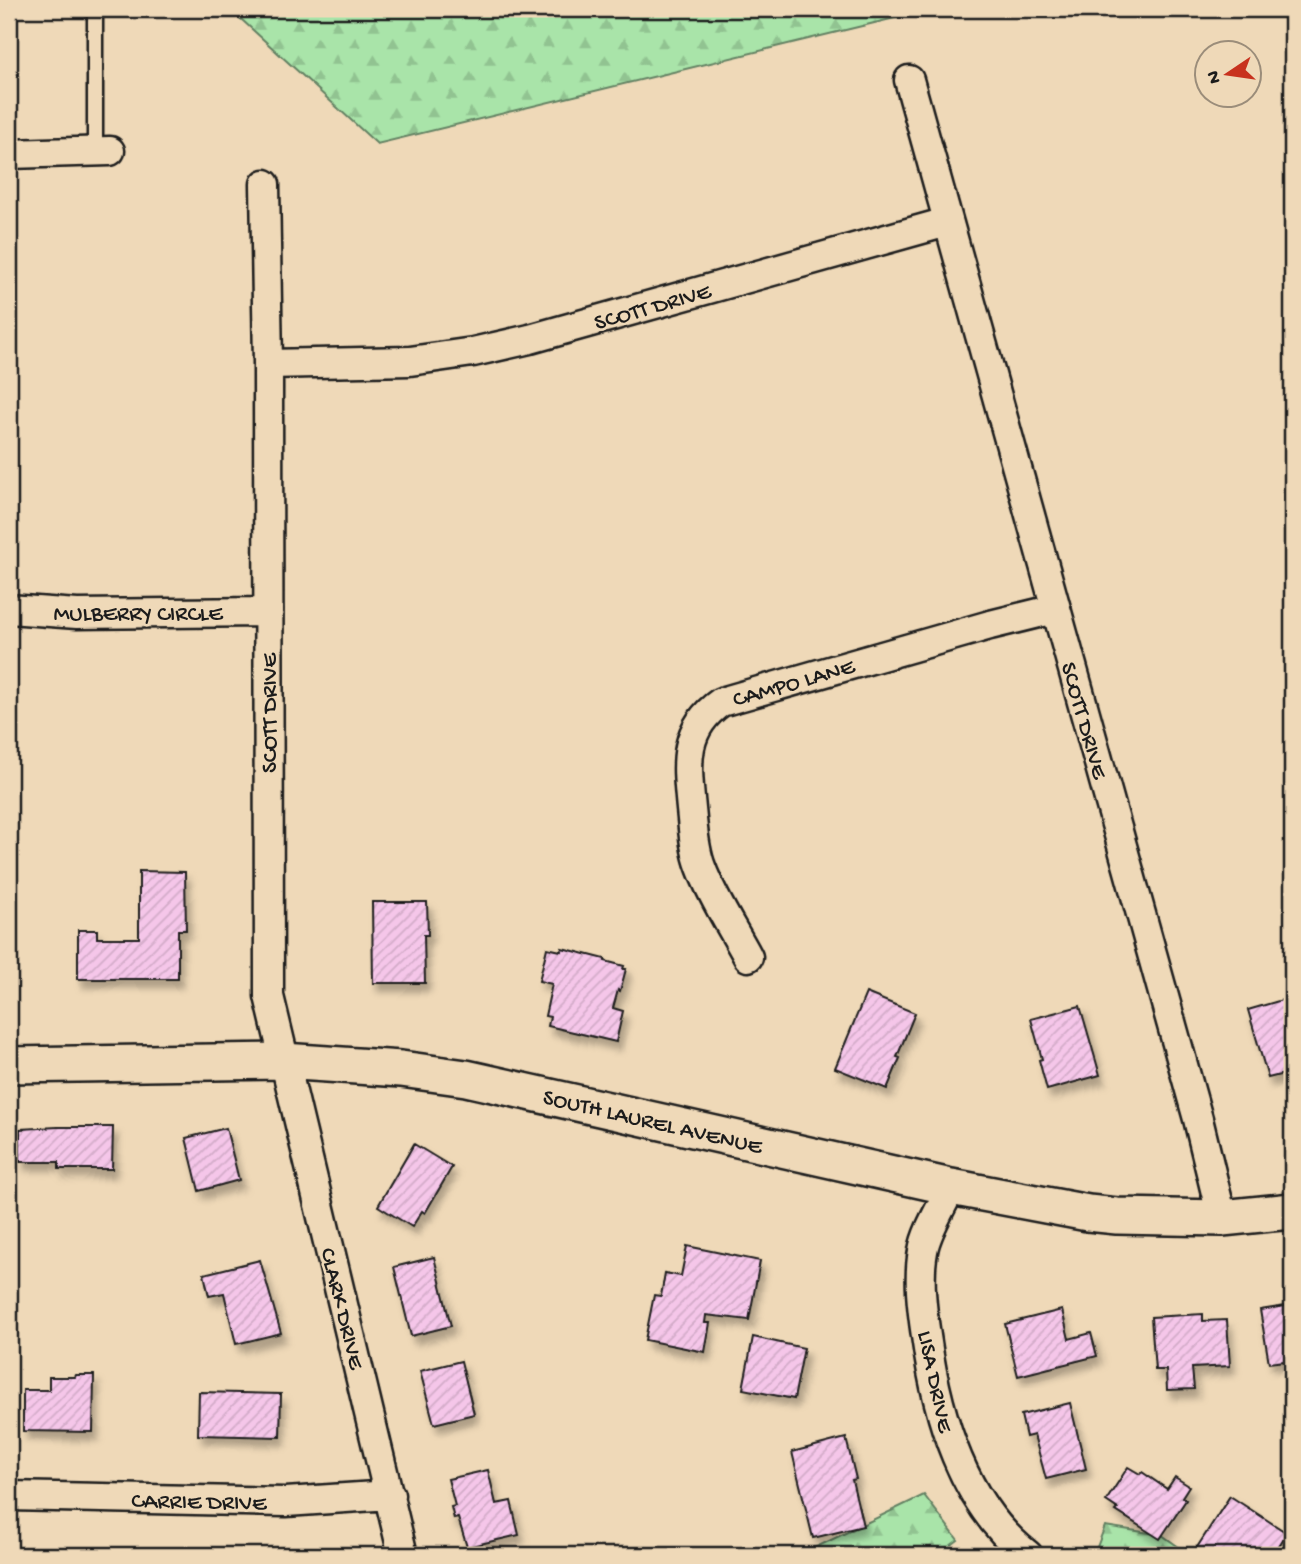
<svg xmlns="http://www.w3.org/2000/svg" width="1301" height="1564" font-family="'Gochi Hand',sans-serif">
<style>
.forest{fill:url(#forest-firs);stroke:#628062;stroke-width:2}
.building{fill:url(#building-hatch);stroke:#1c1c1c;stroke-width:2;filter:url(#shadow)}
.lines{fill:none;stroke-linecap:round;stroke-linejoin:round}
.service-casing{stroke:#1c1c1c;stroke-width:19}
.minor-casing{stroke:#1c1c1c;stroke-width:33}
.tertiary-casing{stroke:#1c1c1c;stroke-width:40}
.service{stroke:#efd9b8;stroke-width:14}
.minor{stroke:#efd9b8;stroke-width:28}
.tertiary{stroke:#efd9b8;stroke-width:35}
.labels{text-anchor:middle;stroke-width:5;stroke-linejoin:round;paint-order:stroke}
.street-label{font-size:23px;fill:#1c1c1c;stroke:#efd9b8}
</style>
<defs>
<pattern id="forest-firs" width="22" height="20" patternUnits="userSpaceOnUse" patternTransform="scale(1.75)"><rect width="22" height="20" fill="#a9e4a9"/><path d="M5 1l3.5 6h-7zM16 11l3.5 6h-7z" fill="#91c391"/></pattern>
<pattern id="building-hatch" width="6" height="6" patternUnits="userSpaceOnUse" patternTransform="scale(1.75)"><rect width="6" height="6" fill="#f5c6e9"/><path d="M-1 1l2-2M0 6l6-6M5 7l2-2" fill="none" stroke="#d1aac7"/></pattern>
<filter id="shadow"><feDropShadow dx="4.5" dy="8" stdDeviation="3.5" flood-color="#0004"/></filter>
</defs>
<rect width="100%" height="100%" fill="#efd9b8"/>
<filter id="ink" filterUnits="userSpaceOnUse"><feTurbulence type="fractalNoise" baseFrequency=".0143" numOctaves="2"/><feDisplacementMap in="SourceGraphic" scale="14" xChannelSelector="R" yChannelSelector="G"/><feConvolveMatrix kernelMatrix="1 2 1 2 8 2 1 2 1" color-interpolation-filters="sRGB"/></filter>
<g filter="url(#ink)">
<!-- forest -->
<path class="forest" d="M230,9H932L377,144Z
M924,1495L958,1540L938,1555H800Z
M1105,1526L1162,1535L1190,1555H1094Z"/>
<!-- building -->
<path class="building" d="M139,871L185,872L186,930H178V979H78V930H97V938H139Z
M372,902H427L428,935H424L425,983H373Z
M547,948L561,951L562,948L605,959V961L624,966L623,969H626L620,991L618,990L613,1008L623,1011L616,1042L548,1026L550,1017L545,1016L552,984L539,981Z
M866,993L915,1013L897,1057L900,1058L887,1089L835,1068Z
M1292,997V1072L1268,1078L1248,1010Z
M1080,1006L1100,1075L1047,1090L1039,1060L1042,1059L1031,1019Z
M58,1127H113L112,1169H59V1162H20V1129Z
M226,1128L239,1180L199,1191L186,1138Z
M414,1144L452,1167L425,1213L422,1211L412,1227L378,1206Z
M687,1246L760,1261L749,1320L706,1315L705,1323H710L705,1352L645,1340L654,1295L661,1296L665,1273L681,1276Z
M434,1257L451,1326L411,1336L394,1267Z
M260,1260L281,1333L236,1344L224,1293L209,1296L204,1274Z
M1292,1305V1360L1269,1363L1260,1310Z
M1062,1310L1069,1339L1091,1333L1097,1356L1018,1376L1005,1324Z
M1203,1314V1321L1227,1320L1230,1366L1192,1368L1194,1389L1167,1390L1166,1370H1155L1151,1317Z
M753,1337L804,1348L794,1399L743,1389Z
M461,1361L474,1414L434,1424L420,1371Z
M76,1375H94L93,1432L23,1431V1390H49V1377H75Z
M199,1392L281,1394L280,1437L198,1435Z
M1070,1403L1086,1469L1046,1479L1034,1435L1026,1437L1021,1415Z
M846,1438L856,1479L852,1480L863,1526L813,1538L792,1452Z
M1128,1467L1140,1474L1142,1472L1167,1489L1175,1477L1189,1486L1182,1497L1186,1500L1160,1539L1116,1511L1118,1509L1106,1501Z
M488,1470L496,1504L511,1501L519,1535L467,1547L458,1518L454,1519L451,1507L455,1506L448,1479Z
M1230,1496L1287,1533L1273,1555H1200L1194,1552Z"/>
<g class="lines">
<!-- service casing -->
<g class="service-casing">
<path id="service" d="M95,9V152"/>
</g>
<!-- minor casing -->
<g class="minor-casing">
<path id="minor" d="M909,80L1198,1119L1222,1218
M9,154L110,151
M265,184L268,364L269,996L403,1555
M268,364L410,361L473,352L530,339L947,222
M9,609L77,614L267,612
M748,957C733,929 712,897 701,867C694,849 693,828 691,809C687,766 681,730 721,702L990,625L1055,609
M951,1187C943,1205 926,1231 923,1251C918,1278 922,1309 926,1336C937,1415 962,1504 1028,1555
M9,1496L286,1502L390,1495"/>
</g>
<!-- tertiary casing -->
<g class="tertiary-casing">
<path id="tertiary" d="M9,1065L283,1061L401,1069L466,1078L951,1187L1088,1213L1117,1216L1222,1218L1292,1211"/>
</g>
<!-- service -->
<use href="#service" class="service"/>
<!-- minor -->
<use href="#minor" class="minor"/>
<!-- tertiary -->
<use href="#tertiary" class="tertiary"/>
</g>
</g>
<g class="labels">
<!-- street labels -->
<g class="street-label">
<text transform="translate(652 305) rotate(-16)" y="8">SCOTT DRIVE</text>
<text x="138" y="620">MULBERRY CIRCLE</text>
<text transform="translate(793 681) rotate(-16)" y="8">CAMPO LANE</text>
<text transform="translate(268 713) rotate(-90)" y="8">SCOTT DRIVE</text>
<text transform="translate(1086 720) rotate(74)" y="8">SCOTT DRIVE</text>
<text transform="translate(653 1120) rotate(13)" y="8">SOUTH LAUREL AVENUE</text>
<text transform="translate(344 1308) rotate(76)" y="8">CLARK DRIVE</text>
<text transform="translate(937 1381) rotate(78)" y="8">LISA DRIVE</text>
<text transform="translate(199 1500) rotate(1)" y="8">CARRIE DRIVE</text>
</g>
</g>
<!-- margin -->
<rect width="1301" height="1564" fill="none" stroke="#efd9b8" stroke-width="35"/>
<rect x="18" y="18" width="1266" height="1529" fill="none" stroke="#1c1c1c" stroke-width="2.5" filter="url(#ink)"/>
<!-- north arrow -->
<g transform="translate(1228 74) rotate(257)"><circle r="33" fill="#efd9b8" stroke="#9b8d7a" stroke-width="2"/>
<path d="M0-5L12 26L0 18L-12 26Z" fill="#c8321e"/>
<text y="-10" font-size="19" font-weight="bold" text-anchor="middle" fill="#1c1c1c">N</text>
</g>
</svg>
